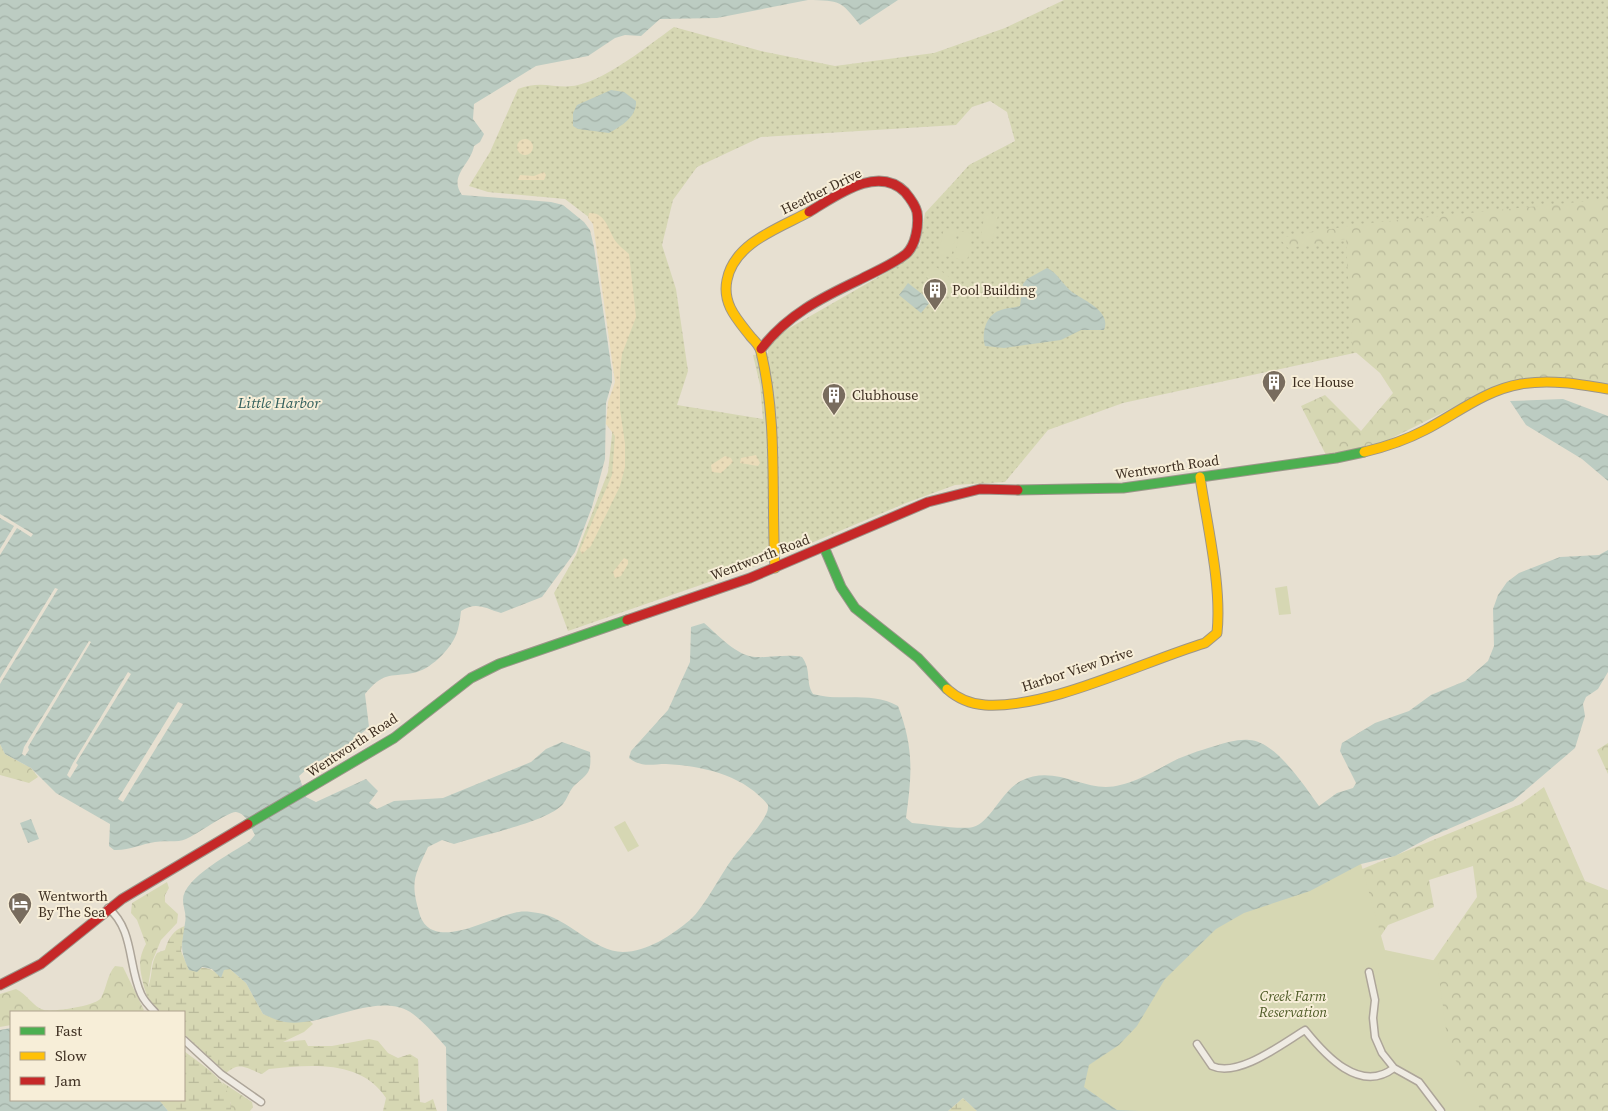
<svg xmlns="http://www.w3.org/2000/svg" width="1608" height="1111" font-family="'Source Serif 4',serif">
<style>
.grass{fill:url(#grass-dots);fill-rule:evenodd}
.forest{fill:url(#forest-crowns)}
.wetland{fill:url(#wetland-marsh)}
.sand{fill:url(#sand-dots)}
.park{fill:#d6d7b3}
.water{fill:url(#water-waves)}
.pier{fill:#e7e0d1}
.lines{fill:none;stroke-linecap:round;stroke-linejoin:round}
.street-casing{stroke:#ada599;stroke-width:9}
.fast-casing{stroke:#9c958a;stroke-width:11}
.slow-casing{stroke:#9c958a;stroke-width:11}
.jam-casing{stroke:#9c958a;stroke-width:11}
.street{stroke:#efebe3;stroke-width:6}
.fast{stroke:#4caf50;stroke-width:9}
.slow{stroke:#ffc107;stroke-width:9}
.jam{stroke:#c62828;stroke-width:9}
.labels{text-anchor:middle;stroke-width:4;stroke-linejoin:round;paint-order:stroke}
.street-label{font-size:14px;fill:#3d2e20;stroke:#f7eed8}
.poi-label{font-size:14px;fill:#3d2e20;stroke:#f7eed8;text-anchor:start}
.park-label{font-size:14px;font-style:italic;fill:#4d5a26;stroke:#f7eed8}
.water-label{font-size:15px;font-style:italic;fill:#2f5d5a;stroke:#f7eed8}
</style>
<defs>
<pattern id="grass-dots" width="8" height="8" patternUnits="userSpaceOnUse" patternTransform="scale(1.25)"><rect width="8" height="8" fill="#d6d7b3"/><path d="M2 2h.1M6 6h.1" fill="none" stroke="#b9b99a" stroke-width="1.8" stroke-linecap="round"/></pattern>
<pattern id="forest-crowns" width="20" height="18" patternUnits="userSpaceOnUse" patternTransform="scale(1.25)"><rect width="20" height="18" fill="#d6d7b3"/><path d="M2 6a3 3 0 1 1 6 0M12 15a3 3 0 1 1 6 0" fill="none" stroke="#b9b99a"/></pattern>
<pattern id="wetland-marsh" width="20" height="14" patternUnits="userSpaceOnUse" patternTransform="scale(1.25)"><rect width="20" height="14" fill="#d6d7b3"/><path d="M1 5h8M5 5V1M11 12h8M15 12V8" fill="none" stroke="#b9b99a"/></pattern>
<pattern id="sand-dots" width="8" height="8" patternUnits="userSpaceOnUse" patternTransform="scale(1.25)"><rect width="8" height="8" fill="#eadcb9"/><path d="M2 2h.1M6 6h.1" fill="none" stroke="#cabd9f" stroke-width="1.8" stroke-linecap="round"/></pattern>
<pattern id="water-waves" width="16" height="10" patternUnits="userSpaceOnUse" patternTransform="scale(1.25)"><rect width="16" height="10" fill="#bcccc2"/><path d="M0 5q4-4 8 0t8 0" fill="none" stroke="#a2b0a6"/></pattern>
</defs>
<rect width="100%" height="100%" fill="#e7e0d1"/>
<!-- grass -->
<path class="grass" d="M1064,0H1608V220L1368,350L1123,403L1048,430L1005,482L955,485L906,503L764,563L568,631L554,593L576,555L608,472L619,369L599,225L565,199L488,192L469,186L490,152L518,89C542,79 557,90 578,85C607,79 649,45 674,27L761,51L835,66L934,53L1005,28ZM990,101L1007,112L1015,141L969,165L952,184L925,213L920,244L901,264L786,330L767,347L768,353L753,355L760,385L763,419L677,405L688,371L676,289L662,245L673,200L697,167L761,137L956,125L972,107Z"/>
<!-- forest -->
<path class="forest" d="M1608,199V384L1555,377L1517,380L1484,392L1382,443L1326,455L1301,406L1325,395L1361,431L1393,393L1380,373L1352,349L1346,239L1288,248L1279,238L1360,224Z
M1608,743V774L1597,750Z
M0,744L5,754L31,768L38,777L29,783L0,775Z
M1544,787L1585,881L1608,890V1111H1142L1413,990L1477,897L1473,866L1429,880L1434,907L1388,925L1363,963L1355,872L1521,804Z
M167,882L169,888L165,895V902L178,914L177,923L161,940L152,962L148,987H144C140,970 137,960 146,944L137,920L131,913L132,903Z
M115,966L123,967L144,1010L142,1012H11V1025L0,1027V994L16,989C27,994 33,1007 44,1010C54,1012 96,1006 101,998C107,987 107,975 115,966Z
M222,1082L252,1102L253,1107L250,1111H231V1104Z"/>
<!-- wetland -->
<path class="wetland" d="M185,926L181,951L189,970C203,967 210,966 221,977L224,969H230L246,983L263,1014L285,1022L310,1021L313,1024L304,1032L283,1042L305,1040L308,1046H332L369,1039L378,1041L388,1053L398,1058L410,1054L418,1059L420,1102L425,1103L433,1099L437,1111H383L386,1098C361,1059 309,1065 269,1069L262,1074C246,1068 240,1061 226,1073L184,1034V1012H161L148,999L144,987H148C153,976 150,964 157,953L165,950C168,939 174,929 185,926Z
M184,1051C203,1066 233,1082 231,1111H168L159,1100H184Z
M963,1098L977,1111H948Z"/>
<!-- sand -->
<path class="sand" d="M517 147a8 8 0 1 1 16 0a8 8 0 1 1-16 0Z
M544,172L546,175L544,180H518L520,175L534,176Z
M589,213C607,212 608,232 617,243C620,247 625,250 629,254L636,317L622,354L620,372V409L625,444V467L620,486L591,546L582,554L580,550L612,475L615,436L606,424L608,402L615,382L593,224L588,218Z
M756,455L760,463L758,466L740,463L741,458Z
M725,456L731,458L733,462L721,473L712,472L711,465Z
M624,558L628,560V564L621,576L615,578L613,572Z"/>
<!-- park -->
<path class="park" d="M985,213L998,215L992,242L980,240Z
M944,228L957,230L951,257L938,255Z
M960,231L973,234L967,261L954,258Z
M932,264L954,281L946,292L924,275Z
M1287,586L1291,614L1279,615L1275,588Z
M625,821L639,846L628,852L614,827Z
M1360,860L1385,950L1437,961L1448,1045L1481,1111H1072L1078,1073L1200,930Z"/>
<!-- water -->
<path class="water" d="M0,0H808L717,18L660,19L641,36L625,35L615,38L588,56L536,66L474,104L473,119L484,134L480,142L474,146C471,164 448,176 462,195L551,202L563,205L584,222L590,230L594,247L612,372V382L606,403L605,459L592,507L575,552L542,597L501,613C485,608 476,601 461,611C460,619 459,628 456,635C450,650 430,670 413,673C389,677 383,672 365,694L369,727L339,752L313,764L299,776L306,797L316,802L366,779L378,791L369,803L377,809L394,801L443,798L531,762L546,749L562,742L590,752C592,775 587,773 573,787C569,792 567,799 563,804C548,822 478,836 454,844L442,840L428,847C415,875 410,881 419,912C430,956 492,915 519,912C524,911 532,912 538,913C567,917 594,952 623,952C647,952 672,935 690,920C705,907 722,871 736,854C744,845 763,823 767,812C768,810 768,807 768,805C744,775 703,766 666,764C652,764 642,768 629,758L631,751L668,710L690,662L691,627L704,623C718,635 737,656 755,657C771,658 786,654 802,657C812,671 805,681 813,694C841,702 871,691 898,706C914,748 912,774 906,818L912,823C927,824 960,830 973,827C990,823 1002,790 1021,781C1051,765 1079,787 1106,787C1125,787 1150,774 1166,765C1182,756 1198,751 1215,746C1225,743 1238,739 1249,740C1276,741 1304,786 1319,806L1337,793L1353,788L1356,783L1340,751L1342,743L1375,723L1409,711L1431,695L1465,681L1488,661L1494,646L1493,609L1498,595L1507,582L1519,573L1560,557L1599,555L1608,550V672L1598,689L1586,697L1583,704L1585,716L1575,748L1513,801L1430,837L1395,856L1361,864L1310,891L1244,913L1216,929L1165,979L1137,1026L1119,1045L1089,1065L1084,1087L1117,1110L1141,1111H977L963,1098L948,1111H447L446,1047C436,1036 425,1023 413,1014C379,989 325,1028 285,1022C278,1021 270,1017 263,1014L246,983L230,969L224,970L221,978L212,969L202,967L197,972L189,970C179,948 182,946 185,923C187,914 183,908 183,900C183,878 233,852 250,841L255,835C250,826 247,814 236,812C229,811 196,835 186,839C177,843 165,840 155,842C141,844 128,851 114,850L109,846L110,824L56,793L31,768L5,754L0,744Z
M808,0H898L860,25C840,0 841,1 808,0Z
M611,90L624,92L636,101C637,117 621,126 609,133L578,129L573,126V113L577,105Z
M1047,268C1057,272 1063,285 1072,292C1083,300 1112,311 1104,330H1081L1061,340L1004,348L985,346C981,333 986,314 1001,310C1007,308 1014,308 1020,306L1023,284L1027,279Z
M908,283L931,301L921,313L899,295Z
M1563,399L1608,416V481L1582,459L1526,425L1510,401Z
M31,819L39,839L28,843L20,823Z
M11,1028V1100H159L168,1111H0V1030Z"/>
<!-- pier -->
<path class="pier" d="M0,514L33,534L31,537L17,528L0,555V549L14,526L0,518Z
M55,588L58,589L0,684V678Z
M89,641L91,642L28,747L29,750L25,756L22,754L24,747Z
M128,672L131,674L76,763L78,765L70,778L67,775L73,763Z
M178,702L183,704L123,802L118,799Z"/>
<g class="lines">
<!-- street casing -->
<g class="street-casing">
<path id="street" d="M108,908C134,929 128,966 141,994C144,1001 150,1007 155,1012
M1369,972L1375,1000L1373,1018L1375,1037L1382,1053L1394,1068L1419,1082L1441,1111
M184,1040L221,1074L261,1102
M1197,1044L1212,1066C1238,1078 1282,1044 1305,1030C1325,1055 1360,1094 1394,1068"/>
</g>
<!-- fast casing -->
<g class="fast-casing">
<path id="fast" d="M1018,490L1123,488L1336,458L1364,452
M824,547L841,587L855,608L918,658L947,689
M248,824L394,738L471,678L499,664L627,620"/>
</g>
<!-- slow casing -->
<g class="slow-casing">
<path id="slow" d="M1364,452C1385,447 1406,440 1425,430C1456,414 1485,390 1521,384C1550,379 1579,384 1608,389
M775,568C771,496 778,423 761,352C760,346 755,341 751,337C737,319 722,304 727,280C734,243 779,228 809,212
M947,689C957,698 971,704 985,705C1049,709 1142,662 1205,643L1217,633C1222,586 1207,525 1200,477"/>
</g>
<!-- jam casing -->
<g class="jam-casing">
<path id="jam" d="M761,349C787,315 821,298 859,280C874,272 892,265 906,254C916,245 919,225 917,212C915,204 910,198 905,192C877,164 835,197 809,212
M627,620L750,578L928,502L980,489L1018,490
M0,985L41,964L122,899L248,824"/>
</g>
<!-- street -->
<use href="#street" class="street"/>
<!-- fast -->
<use href="#fast" class="fast"/>
<!-- slow -->
<use href="#slow" class="slow"/>
<!-- jam -->
<use href="#jam" class="jam"/>
</g>
<!-- icons -->
<defs>
<g id="building-pin" transform="scale(1.25)"><path d="M0 17L-7.5 6A9.5 9.5 0 1 1 7.5 6Z" fill="#786c5e" stroke="#f7eed8"/><path d="M-4-6H4V6H1V3H-1V6H-4ZM-2.5-4.3h1.7v1.8h-1.7ZM.8-4.3h1.7v1.8H.8ZM-2.5-1h1.7V.8h-1.7ZM.8-1h1.7V.8H.8Z" fill="#fff"/></g>
<g id="hotel-pin" transform="scale(1.25)"><path d="M0 17L-7.5 6A9.5 9.5 0 1 1 7.5 6Z" fill="#786c5e" stroke="#f7eed8"/><path d="M-6-4.5h1.5V1H6V5H4.5V3h-9V5H-6ZM-4 0a1.8 1.8 0 1 1 3.6 0ZM.5 0V-2.5h3Q6-2.5 6 0Z" fill="#fff"/></g>
</defs>
<g fill-rule="evenodd">
<use href="#building-pin" x="935" y="290"/>
<use href="#building-pin" x="1274" y="382"/>
<use href="#building-pin" x="834" y="395"/>
<use href="#hotel-pin" x="20" y="904"/>
</g>
<g class="labels">
<!-- street labels -->
<g class="street-label">
<text transform="translate(821 191) rotate(-26)" y="5">Heather Drive</text>
<text transform="translate(1167 467) rotate(-8)" y="5">Wentworth Road</text>
<text transform="translate(760 557) rotate(-21)" y="5">Wentworth Road</text>
<text transform="translate(1077 669) rotate(-18)" y="5">Harbor View Drive</text>
<text transform="translate(352 745) rotate(-33)" y="5">Wentworth Road</text>
</g>
<!-- poi labels -->
<g class="poi-label">
<text x="952" y="295">Pool Building</text>
<text x="1292" y="387">Ice House</text>
<text x="852" y="400">Clubhouse</text>
<text x="38" y="901">Wentworth<tspan x="38" dy="16">By The Sea</tspan></text>
</g>
<!-- park labels -->
<g class="park-label">
<text x="1293" y="1001">Creek Farm<tspan x="1293" dy="16">Reservation</tspan></text>
</g>
<!-- water labels -->
<g class="water-label">
<text x="279" y="408">Little Harbor</text>
</g>
</g>
<!-- legend -->
<rect x="10" y="1011" width="175" height="90" fill="#f7eed8" stroke="#ada18e"/>
<rect x="20" y="1027" width="25" height="8" fill="#4caf50" stroke="#ada18e"/>
<text x="55" y="1036" font-size="15" fill="#3d2e20">Fast</text>
<rect x="20" y="1052" width="25" height="8" fill="#ffc107" stroke="#ada18e"/>
<text x="55" y="1061" font-size="15" fill="#3d2e20">Slow</text>
<rect x="20" y="1077" width="25" height="8" fill="#c62828" stroke="#ada18e"/>
<text x="55" y="1086" font-size="15" fill="#3d2e20">Jam</text>
</svg>
